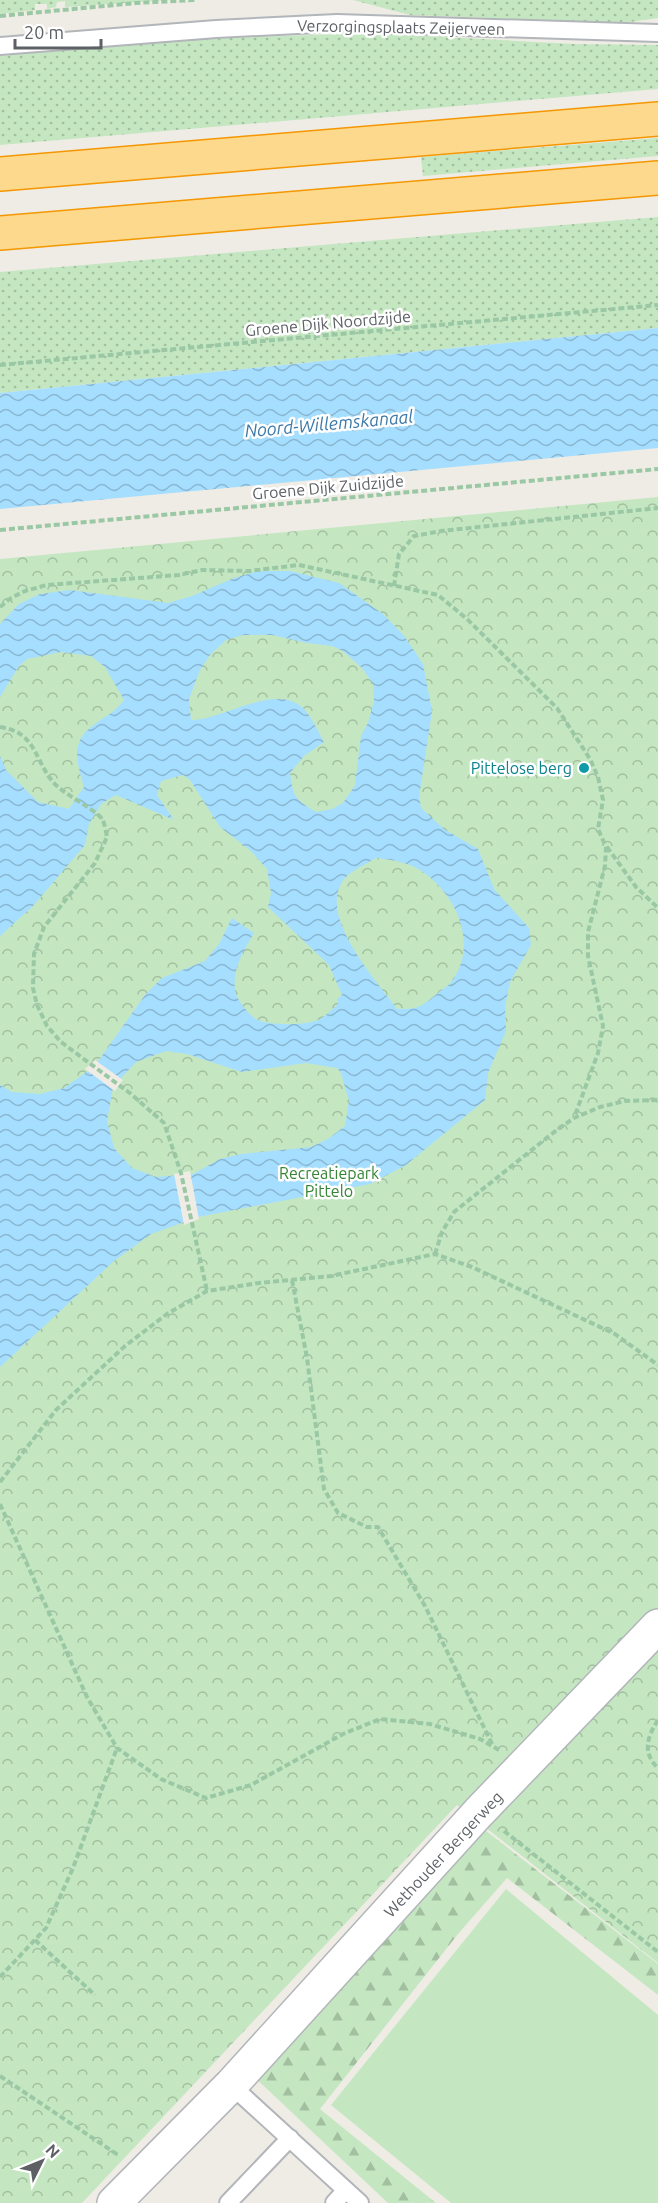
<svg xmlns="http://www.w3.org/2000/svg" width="658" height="2203" font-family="Ubuntu,sans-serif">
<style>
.grass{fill:url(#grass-dots)}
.forest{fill:url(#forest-firs)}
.park{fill:url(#park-crowns)}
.pitch{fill:#c4e7c1}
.water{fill:url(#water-waves);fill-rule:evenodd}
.pier{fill:#efece5}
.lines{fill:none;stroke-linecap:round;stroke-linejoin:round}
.lane-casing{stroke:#b2b6ba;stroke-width:20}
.street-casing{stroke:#b2b6ba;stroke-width:36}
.highway-casing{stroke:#f49700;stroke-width:36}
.path{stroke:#9ac8a4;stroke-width:4;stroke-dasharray:6 3;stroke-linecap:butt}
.lane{stroke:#fff;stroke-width:16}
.street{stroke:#fff;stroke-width:33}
.highway{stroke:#fdd98e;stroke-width:33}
.culture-dot{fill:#0f9aa8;stroke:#fff;stroke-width:2}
.labels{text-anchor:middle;stroke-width:5;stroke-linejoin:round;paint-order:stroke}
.street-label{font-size:16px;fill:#5d6165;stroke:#fff}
.culture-label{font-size:16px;fill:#0d838f;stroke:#fff;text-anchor:end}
.park-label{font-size:16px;fill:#368534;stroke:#fff}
.water-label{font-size:18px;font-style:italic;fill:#3e7aa9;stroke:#fff}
</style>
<defs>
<pattern id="grass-dots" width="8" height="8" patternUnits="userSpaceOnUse" patternTransform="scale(1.5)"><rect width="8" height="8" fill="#c4e7c1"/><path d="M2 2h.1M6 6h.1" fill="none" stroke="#a2bfa0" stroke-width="1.8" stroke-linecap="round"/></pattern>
<pattern id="forest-firs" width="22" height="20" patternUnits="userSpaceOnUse" patternTransform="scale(1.5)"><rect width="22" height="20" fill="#c4e7c1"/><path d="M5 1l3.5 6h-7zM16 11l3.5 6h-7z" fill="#a2bfa0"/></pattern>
<pattern id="park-crowns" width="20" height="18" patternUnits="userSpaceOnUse" patternTransform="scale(1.5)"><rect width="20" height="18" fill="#c4e7c1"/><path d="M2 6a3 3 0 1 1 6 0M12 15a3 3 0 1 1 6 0" fill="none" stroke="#a2bfa0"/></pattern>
<pattern id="water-waves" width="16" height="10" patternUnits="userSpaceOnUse" patternTransform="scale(1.5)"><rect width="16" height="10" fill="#a5deff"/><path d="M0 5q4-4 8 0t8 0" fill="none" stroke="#8ab7d2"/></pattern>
</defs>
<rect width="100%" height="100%" fill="#efece5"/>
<!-- grass -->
<path class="grass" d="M0,0H170L65,7V1L57,2L56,7L47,9V4H35V10L0,14Z
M353,0H658V18L623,23L410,15Z
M369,33L574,44L658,45V89L0,145V56L172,40Z
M658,138V156L423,176L421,157Z
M658,217V328L0,393V272Z"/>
<!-- forest -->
<path class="forest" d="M481,1827L658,1964V1995L507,1878L458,1934L320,2109L436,2203H388L250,2073Z"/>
<!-- park -->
<path class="park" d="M658,497V1963L457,1805L82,2203H0V559Z"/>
<!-- pitch -->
<path class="pitch" d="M506,1889L658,2015V2203H451L331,2105Z"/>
<!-- water -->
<path class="water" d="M658,328V448L0,509V393Z
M259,571H290L339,583L383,614L405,637L423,664L432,711L419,797L421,808L444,829L478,849L494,889L529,928L531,945L510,982L505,1006L506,1031L488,1073L485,1100L406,1165L370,1184L198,1217L151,1234L114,1261L0,1367V1085L12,1092L40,1094L64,1088L94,1067L145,995L162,978L205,961L219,944L232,918L254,933C244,950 232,969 235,990C236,999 248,1014 256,1019C267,1026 304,1025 316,1021C324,1018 332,1009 338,1004L337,999L342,995L329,965L268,907L271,893L267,869L251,851L220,827L190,780L183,775L161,781L157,795L174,820L116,795L101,804L89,824L85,845L33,906L0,936V756L6,770L38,802L69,809L84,787C77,763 69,741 95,724C106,716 116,711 124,700L105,667L91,656L61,652L27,659L19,666L0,697V624L19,604L40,594L70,590L168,603L192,596L234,578ZM243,635H272L307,643L332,646L343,651L362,668L373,684L374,701L368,723L361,736L355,785L343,803L332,809L316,812C295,799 293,797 290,773L304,756L324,742C318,731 312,718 304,709C277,681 223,720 191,720L189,699L200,670L210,655L226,640ZM376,858C392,860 407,862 420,870C456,893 479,944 452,981C449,986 442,989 438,993C420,1007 420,1009 397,1009C377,981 319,919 342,882C349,871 365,865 376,858ZM166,1051L187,1054L242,1072L306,1063L337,1068L341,1073L349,1101L345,1126L328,1139L311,1147L242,1154L220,1159L193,1174L156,1177L132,1168L114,1148L107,1121L113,1087L136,1062Z"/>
<!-- pier -->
<path class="pier" d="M95,1060L123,1080L115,1091L85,1069Z
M190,1171L199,1219L184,1225L174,1174Z"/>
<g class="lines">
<!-- lane casing -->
<g class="lane-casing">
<path id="lane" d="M0,46L216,29L337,23L658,33
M231,2085L360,2203
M228,2203L290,2138
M334,2203L346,2190"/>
</g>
<!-- street casing -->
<g class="street-casing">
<path id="street" d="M114,2203L231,2085L479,1812L658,1626"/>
</g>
<!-- highway casing -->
<g class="highway-casing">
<path id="highway" d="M0,174L658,119
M0,233L658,178"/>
</g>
<!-- path -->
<path class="path" d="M0,16L136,3L195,0
M0,365L658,305
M0,530L658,469
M394,586L399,554L414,536L441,531L658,508
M0,607L11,598L25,591L47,585L179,575L202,570L249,571L299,565L438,595L467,619L557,708L590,759L598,777L603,800L598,829L606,847L605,866L588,932V956L603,1026L598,1053L574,1118
M0,727C36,732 34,759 53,782C63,794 95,809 102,819C105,824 106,832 107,837L95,863L44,927L34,954L33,988L37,1005L47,1026L61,1042L131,1094L164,1123L181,1173L207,1291
M607,847L636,887L658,908
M435,1254L442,1232L454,1212L553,1133L574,1118L600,1107L625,1101L658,1100
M292,1280L307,1358L324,1489L338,1513L367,1527H378L425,1606L493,1746
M0,1482L56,1410L125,1346L167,1314L207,1291L259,1283L331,1276L435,1254L472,1267L615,1334L658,1365
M0,1504L87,1697L117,1748L161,1779L206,1798L251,1785L343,1734L380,1719L430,1724L480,1739L499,1750
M658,1720C647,1737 642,1753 658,1768
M504,1831L658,1952
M35,1940L95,1995
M0,1977L46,1928L73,1868L117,1748
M0,2076L118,2155"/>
<!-- lane -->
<use href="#lane" class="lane"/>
<!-- street -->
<use href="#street" class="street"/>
<!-- highway -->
<use href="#highway" class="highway"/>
</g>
<!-- markers -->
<circle class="culture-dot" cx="584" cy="768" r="6"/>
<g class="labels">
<!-- street labels -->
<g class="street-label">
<text transform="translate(401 27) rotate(1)" y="6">Verzorgingsplaats Zeijerveen</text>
<text transform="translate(328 323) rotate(-5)" y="6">Groene Dijk Noordzijde</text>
<text transform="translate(328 487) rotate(-5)" y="6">Groene Dijk Zuidzijde</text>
<text transform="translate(443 1854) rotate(-47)" y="6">Wethouder Bergerweg</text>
</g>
<!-- culture labels -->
<g class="culture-label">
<text x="572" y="774">Pittelose berg</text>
</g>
<!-- park labels -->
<g class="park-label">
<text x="329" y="1179">Recreatiepark<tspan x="329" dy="18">Pittelo</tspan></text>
</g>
<!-- water labels -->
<g class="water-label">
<text transform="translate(329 424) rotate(-5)" y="6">Noord-Willemskanaal</text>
</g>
</g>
<!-- north arrow -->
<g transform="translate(42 2161) rotate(47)" stroke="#ffffff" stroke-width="4.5" paint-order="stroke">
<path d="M0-4.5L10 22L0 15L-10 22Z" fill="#5d6165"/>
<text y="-9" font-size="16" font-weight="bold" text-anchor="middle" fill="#5d6165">N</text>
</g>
<!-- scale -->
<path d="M15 39v9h86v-9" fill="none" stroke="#5d6165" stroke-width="3"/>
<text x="24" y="39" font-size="18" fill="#5d6165" stroke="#ffffff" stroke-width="4.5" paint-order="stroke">20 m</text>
</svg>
